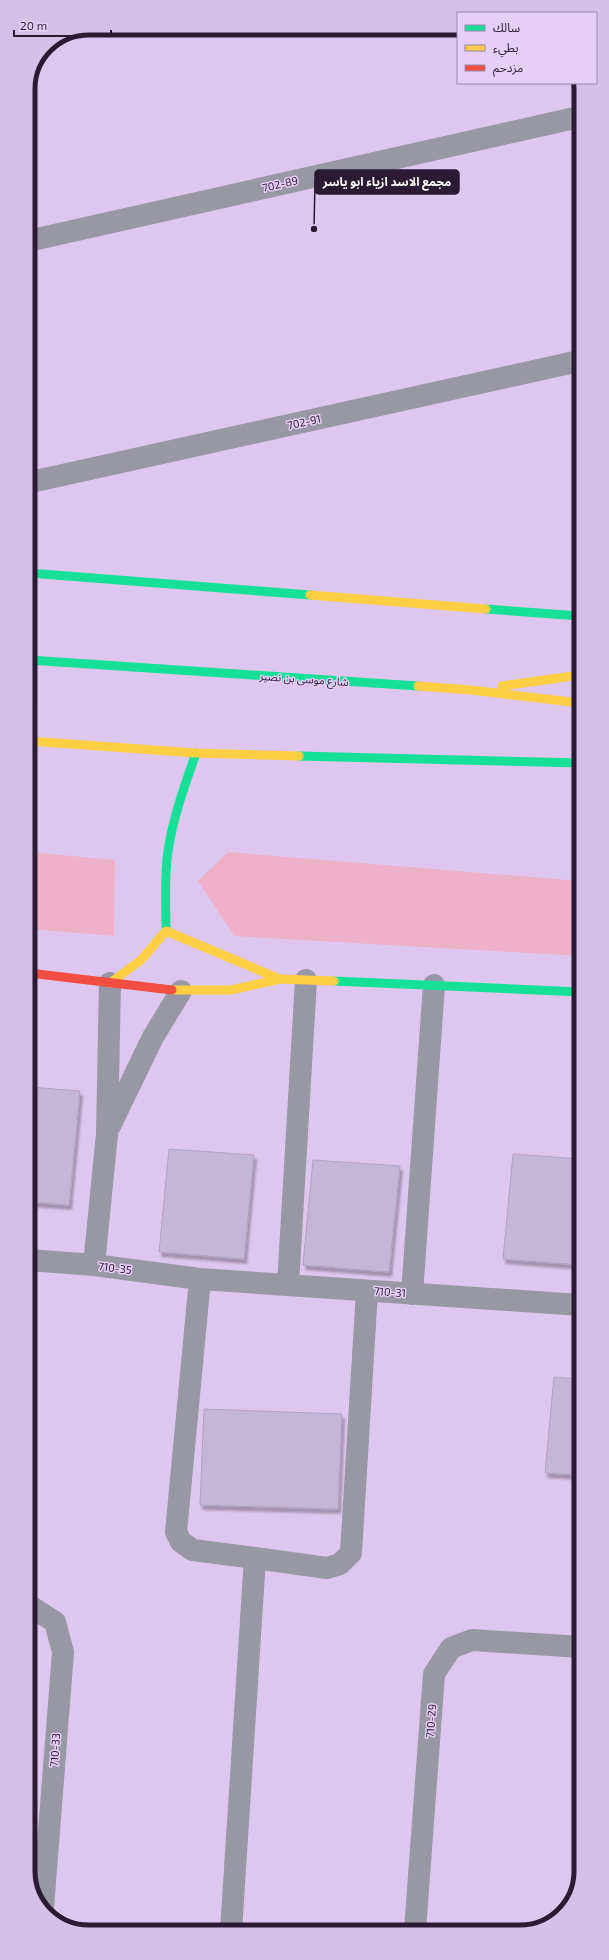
<svg xmlns="http://www.w3.org/2000/svg" width="609" height="1960" font-family="'Exo 2','Noto Sans Arabic',sans-serif">
<style>
.green{fill:#eeb1c9}
.building{fill:#c3b6d7;stroke:#afa2c0;filter:url(#shadow)}
.lines{fill:none;stroke-linecap:round;stroke-linejoin:round}
.street{stroke:#9797a5;stroke-width:22}
.fast{stroke:#16e098;stroke-width:9}
.slow{stroke:#ffcf43;stroke-width:9}
.jam{stroke:#f24e42;stroke-width:9}
.labels{text-anchor:middle;stroke-width:3;stroke-linejoin:round;paint-order:stroke}
.street-label{font-size:11px;fill:#2a1a34;stroke:#e6cef7}
.rim{fill:none;stroke:#2a1a34;stroke-width:5}
.leader{fill:none;stroke:#2a1a34;stroke-width:1.5}
.callout-dot{fill:#2a1a34;stroke:#e6cef7;stroke-width:1.5}
.callout{fill:#2a1a34;stroke:#2a1a34;stroke-width:1.5}
.callout-label{font-size:12px;text-anchor:middle;font-weight:bold;fill:#fff}
</style>
<defs>
<filter id="shadow"><feDropShadow dx="2.5" dy="4.5" stdDeviation="1" flood-color="#0004"/></filter>
</defs>
<rect width="100%" height="100%" fill="#dec7ee"/>
<!-- green -->
<path class="green" d="M29,852L115,860L114,936L29,929Z
M228,852L580,881V956L234,936L198,881Z"/>
<!-- building -->
<path class="building" d="M29,1087L80,1091L69,1205L29,1202Z
M169,1149L254,1155L244,1259L159,1252Z
M513,1154L580,1159V1265L503,1259Z
M313,1160L400,1166L389,1272L303,1265Z
M554,1377L580,1379L581,1475L545,1473Z
M204,1409L342,1414L338,1509L200,1505Z"/>
<g class="lines">
<!-- street -->
<path class="street" d="M28,241L579,117
M28,484L31,482L579,361
M110,1126L153,1037L181,991
M29,1260L94,1265L200,1279L580,1305
M94,1265L107,1134L110,983
M200,1279L176,1532L181,1542L193,1550L255,1558L231,1931
M288,1285L306,980
M412,1294L434,985
M255,1558L327,1568L340,1564L351,1553L367,1291
M30,1606L55,1622L63,1652L43,1908
M415,1930L434,1674L451,1648L472,1640L581,1647"/>
<!-- fast -->
<path class="fast" d="M29,573L310,595
M486,609L580,616
M29,660L418,686
M299,756L580,763
M166,931C166,904 164,877 168,851C173,817 185,785 196,753
M334,981L580,992"/>
<!-- slow -->
<path class="slow" d="M310,595L486,609
M418,686L471,690L580,703
M502,686L580,675
M29,741L196,753L299,756
M110,983L141,960L166,931L280,979
M172,990H231L280,979L334,981"/>
<!-- jam -->
<path class="jam" d="M29,973L172,990"/>
</g>
<g class="labels">
<!-- street labels -->
<g class="street-label">
<text transform="translate(280 184) rotate(-13)" y="4">702-89</text>
<text transform="translate(304 422) rotate(-12)" y="4">702-91</text>
<text transform="translate(304 679) rotate(4)" y="4">شارع موسى بن نصير</text>
<text transform="translate(115 1268) rotate(7)" y="4">710-35</text>
<text transform="translate(390 1292) rotate(4)" y="4">710-31</text>
<text transform="translate(431 1721) rotate(-86)" y="4">710-29</text>
<text transform="translate(55 1750) rotate(-86)" y="4">710-33</text>
</g>
</g>
<!-- crop -->
<path d="M0 0H609V1960H0ZM89 35H520A54 54 0 0 1 574 89V1871A54 54 0 0 1 520 1925H89A54 54 0 0 1 35 1871V89A54 54 0 0 1 89 35Z" fill="#d7c0e7" fill-rule="evenodd"/>
<path class="rim" d="M89 35H520A54 54 0 0 1 574 89V1871A54 54 0 0 1 520 1925H89A54 54 0 0 1 35 1871V89A54 54 0 0 1 89 35Z"/>
<!-- callouts -->
<path class="leader" d="M314 229L315 182"/>
<circle class="callout-dot" cx="314" cy="229" r="4"/>
<rect class="callout" x="315" y="170" width="144" height="24" rx="4"/>
<g class="callout-label">
<text x="387" y="186">مجمع الاسد ازياء ابو ياسر</text>
</g>
<!-- legend -->
<rect x="457" y="12" width="140" height="72" fill="#e6cef7" stroke="#9b86a9"/>
<rect x="465" y="25" width="20" height="6" fill="#16e098" stroke="#9b86a9"/>
<text x="493" y="32" font-size="12" fill="#2a1a34">سالك</text>
<rect x="465" y="45" width="20" height="6" fill="#ffcf43" stroke="#9b86a9"/>
<text x="493" y="52" font-size="12" fill="#2a1a34">بطيء</text>
<rect x="465" y="65" width="20" height="6" fill="#f24e42" stroke="#9b86a9"/>
<text x="493" y="72" font-size="12" fill="#2a1a34">مزدحم</text>
<!-- scale -->
<path d="M14 30v6h97v-6" fill="none" stroke="#2a1a34" stroke-width="2"/>
<text x="20" y="30" font-size="12" fill="#2a1a34" stroke="#e6cef7" stroke-width="3" paint-order="stroke">20 m</text>
</svg>
